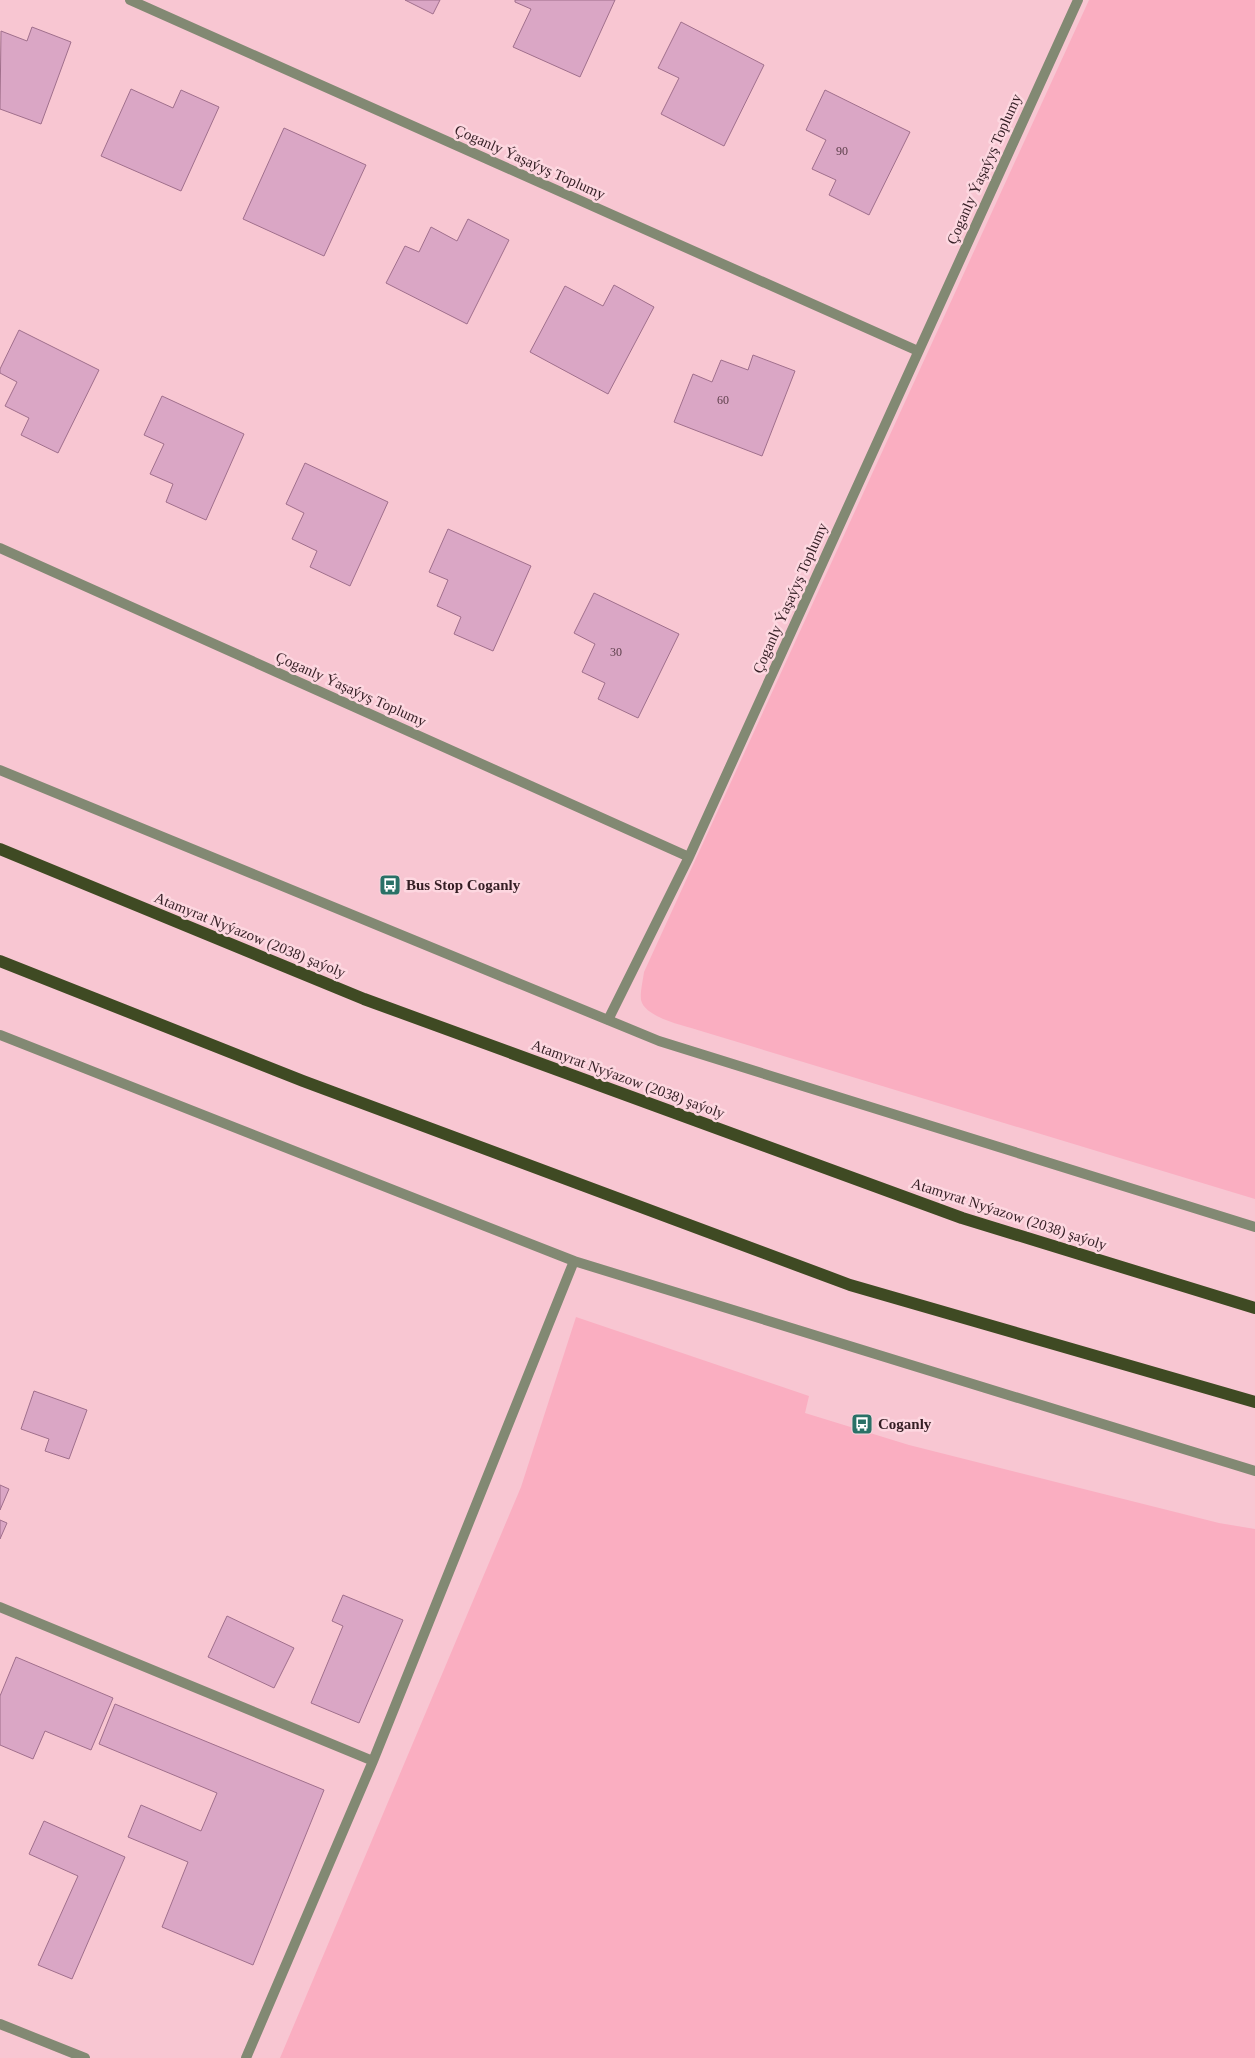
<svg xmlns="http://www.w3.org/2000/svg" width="1255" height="2058" font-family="Georgia,serif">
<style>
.green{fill:#faaec1}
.building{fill:#daa6c5;stroke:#a06f8c}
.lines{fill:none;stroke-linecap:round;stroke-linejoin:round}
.minor{stroke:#828973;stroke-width:10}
.primary{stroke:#3f4a23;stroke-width:12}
.labels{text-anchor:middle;stroke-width:5;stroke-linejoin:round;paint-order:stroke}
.number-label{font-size:12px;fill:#5e404c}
.street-label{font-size:15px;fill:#341e24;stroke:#fdd7e0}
.poi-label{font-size:15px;font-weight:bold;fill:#341e24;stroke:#fdd7e0;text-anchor:start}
</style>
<rect width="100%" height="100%" fill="#f8c6d2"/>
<!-- green -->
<path class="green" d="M1089,0H1255V1199L701,1031C686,1026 645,1018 641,1000C640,992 643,980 644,972Z
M576,1317L809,1396L805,1413L909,1445L1219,1523L1255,1529V2058H280L521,1487Z"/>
<!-- building -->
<path class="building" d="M405,0H440L433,14Z
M515,0H615L580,77L513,47L531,9L515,2Z
M681,22L764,65L724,146L661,114L679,78L658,68Z
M32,27L71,42L41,124L0,109L1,31L27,41Z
M131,89L173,108L181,90L219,107L181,191L101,156Z
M825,90L910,132L869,215L829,195L836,180L812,169L826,140L806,130Z
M284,128L366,165L324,256L243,219Z
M468,219L509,240L467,324L386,283L405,246L419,252L431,227L457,241Z
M614,285L654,307L608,394L530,352L565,286L603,306Z
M19,330L99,370L58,453L21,435L29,418L5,406L17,382L0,373V369Z
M753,355L795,371L762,456L674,422L693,374L712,382L721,360L748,370Z
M162,396L244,434L206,520L166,502L173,484L150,474L164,444L144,435Z
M305,463L388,502L350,586L310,567L317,551L292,539L304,513L286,504Z
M448,529L531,566L493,651L454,634L461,617L437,606L448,580L429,572Z
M594,593L679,634L638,718L598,699L605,683L582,672L595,644L574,633Z
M34,1391L87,1410L69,1459L45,1451L49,1439L21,1429Z
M0,1485L9,1489L0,1510Z
M0,1520L7,1523L0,1539Z
M343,1595L403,1620L359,1723L311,1703L343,1626L332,1621Z
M227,1616L294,1648L274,1688L208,1657Z
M16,1657L113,1698L91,1750L45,1731L33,1759L0,1745V1696Z
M115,1704L324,1790L253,1965L162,1927L188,1862L128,1837L141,1805L201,1831L217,1793L99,1744Z
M44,1821L125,1857L72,1979L38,1965L78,1876L29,1854Z"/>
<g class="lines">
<!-- minor -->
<path class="minor" d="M130,0L918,351
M0,548L689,857
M0,770L659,1041L1255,1227
M608,1020L689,857L1078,0
M0,1035L574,1261L1255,1471
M0,1607L373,1761
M0,2024L85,2058
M246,2058L373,1761L574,1261"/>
<!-- primary -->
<path class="primary" d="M0,849L364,999L962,1218L1255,1308
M0,961L303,1081L850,1285L1255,1402"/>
</g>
<!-- icons -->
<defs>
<g id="bus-square" transform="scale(1.125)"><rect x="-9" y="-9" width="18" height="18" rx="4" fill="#2a7167" stroke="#fdd7e0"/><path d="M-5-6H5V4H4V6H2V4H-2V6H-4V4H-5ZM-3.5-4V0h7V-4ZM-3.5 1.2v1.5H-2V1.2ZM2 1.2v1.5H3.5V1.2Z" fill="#fff"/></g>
</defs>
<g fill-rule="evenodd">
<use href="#bus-square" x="390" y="885"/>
<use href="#bus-square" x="862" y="1424"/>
</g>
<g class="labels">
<!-- number labels -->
<g class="number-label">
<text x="842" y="155">90</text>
<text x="723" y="404">60</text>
<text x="616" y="656">30</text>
</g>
<!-- street labels -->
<g class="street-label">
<text transform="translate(530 162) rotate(24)" y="5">Çoganly Ýaşaýyş Toplumy</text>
<text transform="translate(984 169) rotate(-66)" y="5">Çoganly Ýaşaýyş Toplumy</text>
<text transform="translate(790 598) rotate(-66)" y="5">Çoganly Ýaşaýyş Toplumy</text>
<text transform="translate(351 689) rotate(24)" y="5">Çoganly Ýaşaýyş Toplumy</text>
<text transform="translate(250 935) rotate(22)" y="5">Atamyrat Nyýazow (2038) şaýoly</text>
<text transform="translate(628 1079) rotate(20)" y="5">Atamyrat Nyýazow (2038) şaýoly</text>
<text transform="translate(1009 1214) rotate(18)" y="5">Atamyrat Nyýazow (2038) şaýoly</text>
</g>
<!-- poi labels -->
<g class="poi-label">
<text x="406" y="890">Bus Stop Coganly</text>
<text x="878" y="1429">Coganly</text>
</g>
</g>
</svg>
